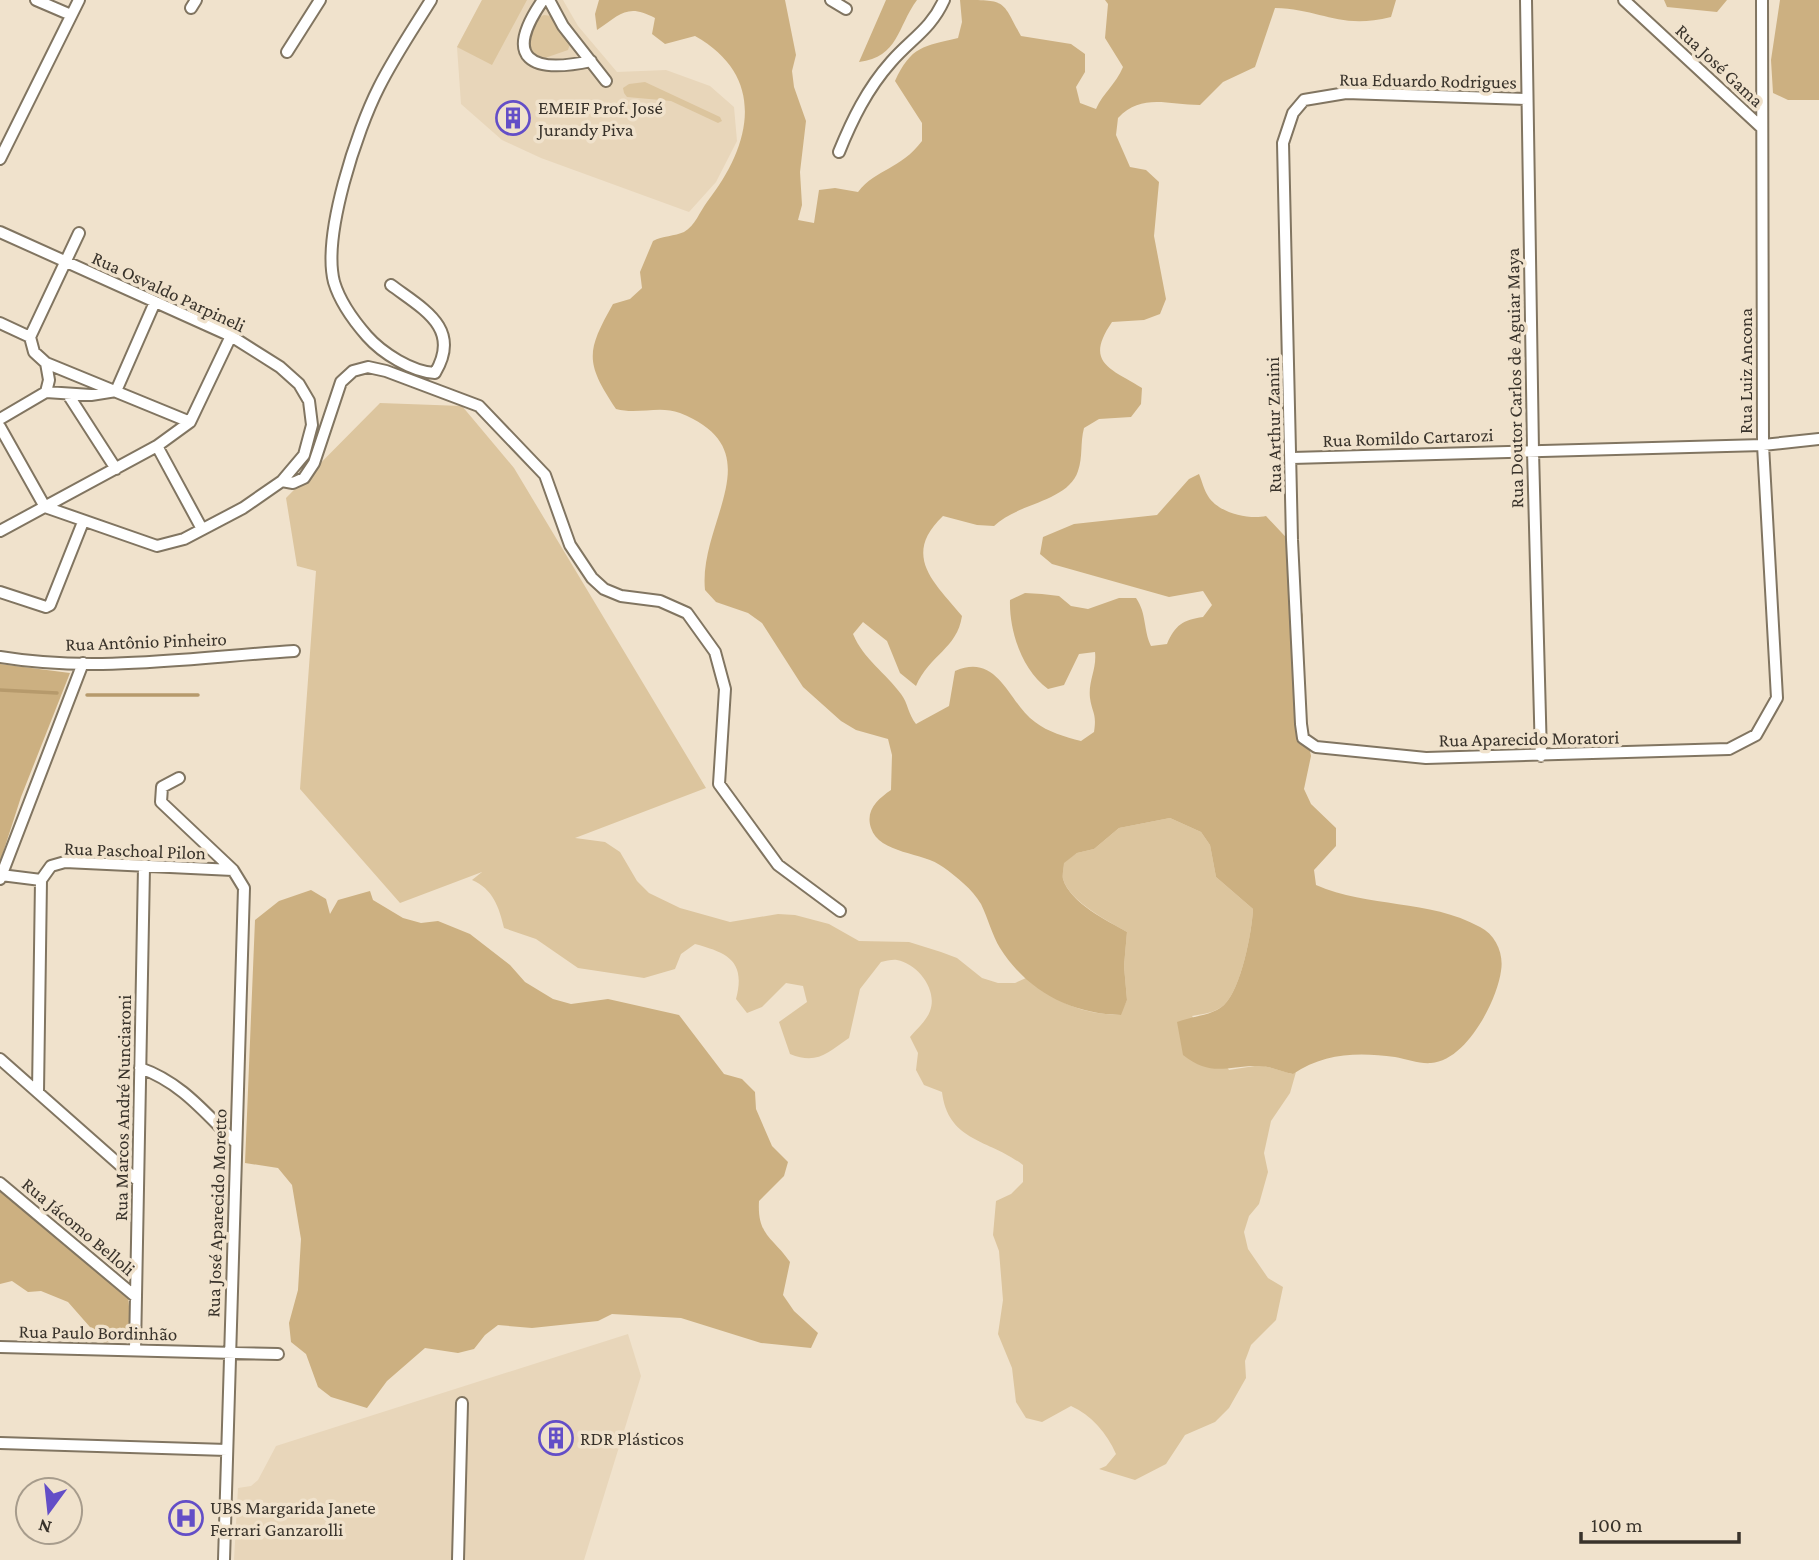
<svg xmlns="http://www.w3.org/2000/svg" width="1819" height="1560" font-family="'Crimson Pro',serif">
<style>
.built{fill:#e8d6ba}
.green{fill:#dcc59e}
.forest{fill:#ccb081}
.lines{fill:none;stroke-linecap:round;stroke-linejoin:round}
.stream{stroke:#b69a6c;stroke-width:3.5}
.minor-casing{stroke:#817561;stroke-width:14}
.minor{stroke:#fff;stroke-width:10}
.labels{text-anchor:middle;stroke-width:7;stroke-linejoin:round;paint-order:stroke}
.street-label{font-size:19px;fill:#39332b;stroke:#f0e2cc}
.poi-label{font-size:19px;fill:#39332b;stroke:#f0e2cc;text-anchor:start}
</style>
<rect width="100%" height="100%" fill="#f0e2cc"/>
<!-- built -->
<path class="built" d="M482,0H563L578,26L617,72L666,70L710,86L734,107L737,141L716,182L689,212L541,158L502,140L461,104L457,47Z
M628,1334L641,1376L584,1560H234L238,1488L251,1486L258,1480L276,1446Z"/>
<!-- green -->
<path class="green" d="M482,0H527L492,65L457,47Z
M544,15L551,16L570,44L568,50L545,58L533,54L528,42L538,18Z
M645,82L720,117L722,121L718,123L671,101L627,97L624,93L623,88L629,84Z
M380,403L462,406L514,468L706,788L575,838L605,842L620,852L637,881L649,893L680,908L730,922L778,914L795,915L829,924L859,941L909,942L941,952L957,958L982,978L998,983H1015L1026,978C1056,1002 1081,1014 1120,1015L1127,1000L1124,966L1127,932C1108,921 1070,902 1063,879C1062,875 1064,867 1064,862L1077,853L1094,849L1119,828L1170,818L1201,832L1210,845L1216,877L1253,909C1252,932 1241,989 1224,1005C1215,1013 1203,1014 1192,1016L1229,1070L1261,1065L1292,1074L1296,1072L1290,1093L1271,1121L1264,1153L1268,1172L1259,1204L1249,1216L1244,1232L1248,1249L1268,1278L1283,1287L1276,1320L1251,1345L1245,1361L1246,1378L1229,1408L1215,1422L1185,1435L1166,1464L1135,1480L1099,1469L1106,1466L1116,1454C1107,1433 1091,1415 1071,1406L1042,1422L1026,1418L1016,1402L1012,1368L998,1334L1003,1300L999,1251L993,1235L996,1201L1011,1194L1023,1182V1165C989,1139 948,1142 942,1092L924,1085L916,1070L918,1053L910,1037C916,1030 927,1020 930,1011C938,990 918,964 897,960C893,959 886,961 881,962L860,989L849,1038C827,1053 817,1065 790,1054L779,1022L807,1002L803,986L786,983L762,1007L747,1013L736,999C746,961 728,953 695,944L681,954L675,969L644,978L578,968L536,939L504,928C499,907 493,889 472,880L482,872L400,903L300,789L316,571L297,566L286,498Z"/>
<!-- forest -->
<path class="forest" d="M599,0H785L796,55L792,71L794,87L806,121L800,172L802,205L798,220L814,223L819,190L835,188L858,192C877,168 900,170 922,141V123L895,81C911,46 924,46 958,38L962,22L960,0C1008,0 1001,0 1021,36L1071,44L1085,54V72L1076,87L1080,103L1096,109C1103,93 1116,84 1123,67L1105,38L1108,4L1105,0H1396L1391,17C1339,30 1322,9 1275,8L1255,67L1223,82L1200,105C1167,105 1142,93 1118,118L1116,135L1130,167L1146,170L1159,182L1154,236L1166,299L1160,314L1144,320L1112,322C1084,363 1110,368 1142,388L1141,404L1131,417L1099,419L1084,428C1080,443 1083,457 1078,471C1068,502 1017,503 994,526L977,525L943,516C901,556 935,583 962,616C957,649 930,654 916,686L900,673L887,641L863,622L853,634C864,660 885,672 901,694C908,703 908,714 916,724L949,706L955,671C999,652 1008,703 1035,722C1048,732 1065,737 1081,741L1094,732C1097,713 1092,713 1090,698C1088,681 1097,669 1095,652L1079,654L1064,685L1048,689C1022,670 1009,631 1010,600L1025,593L1042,594L1059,596L1071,606L1088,609L1119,598H1136C1147,614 1143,629 1151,646L1167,644C1175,625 1183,620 1203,617L1212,605L1203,591L1169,597L1052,564L1040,554L1043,537L1074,524L1157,515L1189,479L1199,474C1202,481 1204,490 1208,496C1218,513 1249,520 1266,516L1296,548L1297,598L1303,615L1302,634L1293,666L1311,756L1304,789L1311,804L1336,828V846L1314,870L1316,885C1368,908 1429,899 1480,927C1496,935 1504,954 1501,971C1497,1001 1466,1061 1431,1063C1420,1064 1406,1059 1395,1057C1358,1052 1324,1053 1293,1074C1282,1072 1270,1066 1259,1066C1228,1065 1212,1078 1183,1055L1177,1022C1192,1016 1212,1016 1224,1005C1241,989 1252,932 1253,909L1216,877L1210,845L1201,832L1170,818L1119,828L1094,849L1077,853L1064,863C1064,867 1062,875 1063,879C1070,903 1108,921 1127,932L1124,966L1127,1000L1121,1015C1071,1014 1027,991 1000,948C992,935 988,918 981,904C972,889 957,877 943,867C924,852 879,854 871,828C865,810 878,799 891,790L892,755L888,739L856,730L841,721L803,687L762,623L748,613L716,602L705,590C698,521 775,451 680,413C659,405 638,415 616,409C585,362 586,352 613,304L630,299L642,288L640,272L653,241C662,236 675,236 684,232C695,226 700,211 707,202C751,146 768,77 695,36L665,44L652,34L655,18C628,3 620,14 597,30L595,14Z
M886,0H917C897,27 899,57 859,62Z
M1664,0H1727L1717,12L1667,7Z
M1780,0H1819V100H1788L1773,93L1771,60Z
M0,664L70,673L21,797L0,862Z
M311,890L326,899L330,914L338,900L370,891L373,900L403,918L421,923L438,921L470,934L510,965L525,982L553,999L571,1004L608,999L679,1015L724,1074L742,1079L755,1092L756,1109L772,1146L788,1162L784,1176L759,1201C757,1236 773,1237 790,1262L783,1295L794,1311L818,1333L811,1348L761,1343L681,1318L612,1314L598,1321L532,1328L498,1325L485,1335L474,1349L458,1353L425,1348L387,1381L367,1408L331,1397L318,1387L306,1354L291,1342L289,1323L298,1290L301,1239L292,1185L278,1168L245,1163L255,920L279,901Z
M0,1188L128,1295L130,1318L125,1337L104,1343L68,1302L41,1291L28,1292L12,1281L0,1284Z"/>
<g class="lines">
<!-- stream -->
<path class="stream" d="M0,690L57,693
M87,695H198"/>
<!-- minor casing -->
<g class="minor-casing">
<path id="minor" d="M36,0L71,15
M543,0C502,59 531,74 591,61
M549,0L563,26L606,81
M831,0L846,9
M1526,0L1533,451L1541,756
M1624,0L1761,127
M191,8L196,0
M287,52L320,0
M1527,99L1346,93L1304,100L1293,113L1283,143L1292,540L1301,724L1303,738L1316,747L1426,758L1729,749L1756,735L1777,698L1763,445L1762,0
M839,152C852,120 867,89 891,62C911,39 931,29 944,0
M0,159L79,0
M0,232L231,336L280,367L299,384L309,401L312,425L304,455L282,481L243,508L184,539L157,546L45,507
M79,233L30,337L34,352L46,363L190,422
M391,285C423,309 462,328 435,373C412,372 382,353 367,336C353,320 340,302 334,282C322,235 357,130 379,87C394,57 413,29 431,0
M0,323L30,337
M46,392L49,380L46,363
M69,396L116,469
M0,419L46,392L91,395L116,391L155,302
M0,427L45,507
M157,446L202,529
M1292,458L1763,445L1819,439
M282,481L293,483L304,478L314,463L341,382L353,371L368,367L386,371L479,406L545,475L570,545L592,578L604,589L621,596L660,601L687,613L715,652L725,689L719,784L778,865L840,911
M0,531L157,446L190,422L231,336
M0,592L46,607L50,605L83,522
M0,657C95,673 198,657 294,651
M179,778L162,787L161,802L233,870L244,888L224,1560
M1,875L41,880L51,866L65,862L233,870
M0,879L83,663
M0,1059L138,1181
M140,1068C181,1082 205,1113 235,1142
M38,1092L41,880
M0,1183L136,1297
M0,1347L278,1354
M135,1350L144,867
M0,1443L227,1450
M458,1560L462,1403"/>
</g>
<!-- minor -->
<use href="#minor" class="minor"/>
</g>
<!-- icons -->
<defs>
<g id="building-ring" transform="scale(1.75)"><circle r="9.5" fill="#f0e2cc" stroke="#634ec7" stroke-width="1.5"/><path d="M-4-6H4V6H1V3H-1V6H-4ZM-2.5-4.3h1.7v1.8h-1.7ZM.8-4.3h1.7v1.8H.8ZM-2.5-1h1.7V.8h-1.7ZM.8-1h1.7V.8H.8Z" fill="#634ec7"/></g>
<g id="hospital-ring" transform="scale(1.75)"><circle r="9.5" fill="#f0e2cc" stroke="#634ec7" stroke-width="1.5"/><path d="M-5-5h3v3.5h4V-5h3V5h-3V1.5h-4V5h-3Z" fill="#634ec7"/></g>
</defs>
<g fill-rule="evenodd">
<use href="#building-ring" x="513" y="118"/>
<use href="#building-ring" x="556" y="1438"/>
<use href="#hospital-ring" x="186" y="1518"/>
</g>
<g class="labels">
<!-- street labels -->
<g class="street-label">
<text transform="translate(1720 65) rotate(43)" y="7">Rua José Gama</text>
<text transform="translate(1428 80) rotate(1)" y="7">Rua Eduardo Rodrigues</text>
<text transform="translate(169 291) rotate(25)" y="7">Rua Osvaldo Parpineli</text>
<text transform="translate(1745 371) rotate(-90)" y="7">Rua Luiz Ancona</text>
<text transform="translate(1514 378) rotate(-91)" y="7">Rua Doutor Carlos de Aguiar Maya</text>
<text transform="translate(1273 425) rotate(-91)" y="7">Rua Arthur Zanini</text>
<text transform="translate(1408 437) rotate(-2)" y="7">Rua Romildo Cartarozi</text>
<text transform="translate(146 641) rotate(-2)" y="7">Rua Antônio Pinheiro</text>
<text transform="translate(1529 738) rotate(-1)" y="7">Rua Aparecido Moratori</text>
<text transform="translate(135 850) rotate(2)" y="7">Rua Paschoal Pilon</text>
<text transform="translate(122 1108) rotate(-89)" y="7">Rua Marcos André Nunciaroni</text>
<text transform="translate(216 1213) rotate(-88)" y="7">Rua José Aparecido Moretto</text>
<text transform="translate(79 1226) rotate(40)" y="7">Rua Jácomo Belloli</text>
<text transform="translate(98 1332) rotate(1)" y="7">Rua Paulo Bordinhão</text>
</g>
<!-- poi labels -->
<g class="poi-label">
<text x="538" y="114">EMEIF Prof. José<tspan x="538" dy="22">Jurandy Piva</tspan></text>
<text x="580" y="1445">RDR Plásticos</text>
<text x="210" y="1514">UBS Margarida Janete<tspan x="210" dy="22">Ferrari Ganzarolli</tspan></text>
</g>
</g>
<!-- north arrow -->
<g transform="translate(49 1511) rotate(195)"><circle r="33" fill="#f0e2cc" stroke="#a79c8c" stroke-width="2"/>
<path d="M0-5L12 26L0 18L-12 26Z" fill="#634ec7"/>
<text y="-10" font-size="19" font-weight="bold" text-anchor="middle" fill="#39332b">N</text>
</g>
<!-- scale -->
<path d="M1581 1532v10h158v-10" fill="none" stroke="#39332b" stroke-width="3.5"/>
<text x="1591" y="1532" font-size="21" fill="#39332b" stroke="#f0e2cc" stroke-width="5" paint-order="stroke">100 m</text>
</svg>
